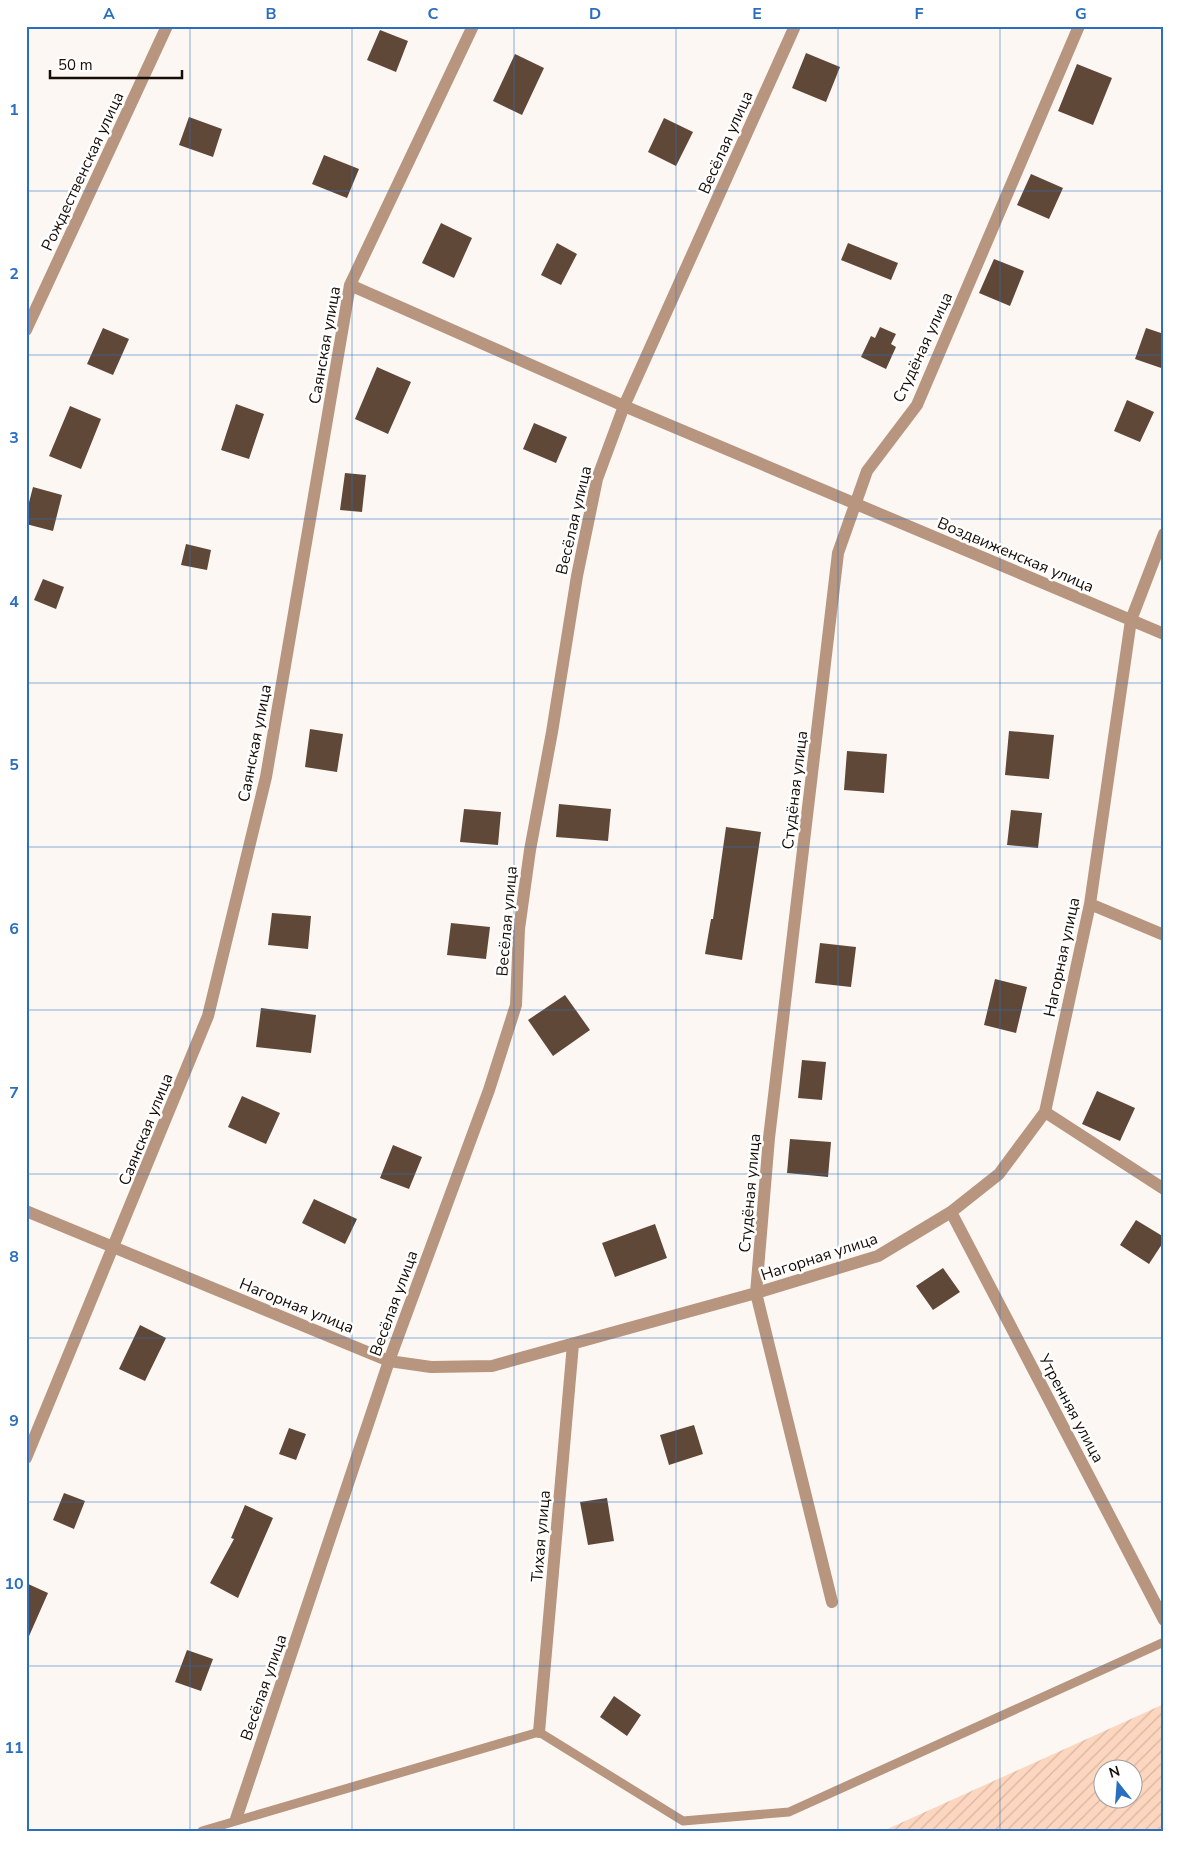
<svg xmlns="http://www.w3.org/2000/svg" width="1190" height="1857" font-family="'Nunito Sans',sans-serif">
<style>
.garden{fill:url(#garden-furrows);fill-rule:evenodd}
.building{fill:#604839}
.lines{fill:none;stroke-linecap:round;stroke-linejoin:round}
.service{stroke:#b7957f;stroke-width:9}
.minor{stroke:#b7957f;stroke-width:12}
.grid{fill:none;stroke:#296ebf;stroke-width:1;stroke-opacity:0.55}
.labels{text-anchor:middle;stroke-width:5;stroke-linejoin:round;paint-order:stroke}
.street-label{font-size:16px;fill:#160d07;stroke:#fff}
.neatline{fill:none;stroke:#296ebf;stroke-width:2}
.grid-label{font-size:16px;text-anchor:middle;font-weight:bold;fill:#296ebf}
</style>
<defs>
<pattern id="garden-furrows" width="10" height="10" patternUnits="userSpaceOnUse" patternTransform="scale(1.25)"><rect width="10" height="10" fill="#fcd6be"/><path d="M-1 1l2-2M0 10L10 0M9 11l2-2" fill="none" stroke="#d7b6a2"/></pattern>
</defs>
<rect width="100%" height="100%" fill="#fdf7f3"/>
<!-- garden -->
<path class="garden" d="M1164,1704V1831H883ZM1102,1770H1132V1800H1102Z"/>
<!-- building -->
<path class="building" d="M380,30L408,41L396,72L367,60Z
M806,53L840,67L826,102L792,88Z
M515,54L544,68L522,115L493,101Z
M1077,64L1112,78L1093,125L1058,111Z
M189,117L222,129L213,157L179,145Z
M664,118L693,132L676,166L648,152Z
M324,155L359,169L347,198L312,184Z
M1031,174L1063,188L1049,219L1017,205Z
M441,223L472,238L454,278L422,263Z
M557,243L577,254L561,285L541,275Z
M848,243L898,263L891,280L841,260Z
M994,259L1024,271L1010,306L979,293Z
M880,327L896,334L891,344L896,347L886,369L861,357L871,336L875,338Z
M103,328L129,339L113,375L87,364Z
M1146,328L1164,334V369L1135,359Z
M377,367L411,382L388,434L355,419Z
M1127,400L1154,412L1140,442L1114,431Z
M236,404L264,414L249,459L221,450Z
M70,406L101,419L81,469L49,456Z
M534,423L567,437L556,463L523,449Z
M345,473L366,475L362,512L340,510Z
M33,487L62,495L53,531L26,524V514Z
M186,544L211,550L207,570L181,565Z
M43,579L64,587L56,609L34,600Z
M310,729L343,734L337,772L305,767Z
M1009,731L1054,735L1049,779L1005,775Z
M847,751L887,754L884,793L844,790Z
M559,804L611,809L608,841L556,837Z
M464,809L501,812L498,845L460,842Z
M1011,810L1042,813L1038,848L1007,845Z
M726,827L761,832L742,960L705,954L711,919H713Z
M272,913L311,916L308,949L268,945Z
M451,923L490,927L486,959L447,955Z
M820,943L856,947L851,987L815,983Z
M995,979L1027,987L1016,1033L984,1025Z
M565,995L590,1030L553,1056L528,1020Z
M261,1008L316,1015L311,1053L256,1047Z
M802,1060L826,1062L822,1100L798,1098Z
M1097,1091L1135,1108L1120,1141L1082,1124Z
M242,1096L280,1113L266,1144L228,1127Z
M790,1139L831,1142L828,1177L787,1173Z
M393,1145L422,1157L409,1189L380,1178Z
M314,1199L357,1219L345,1244L302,1223Z
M1136,1220L1164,1237V1241L1149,1264L1120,1245Z
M655,1224L667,1258L615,1277L602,1243Z
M943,1268L960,1292L933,1310L916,1286Z
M140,1325L166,1338L145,1381L119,1369Z
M694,1425L703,1454L669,1465L660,1435Z
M289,1428L306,1434L296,1460L279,1454Z
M64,1493L85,1501L74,1529L53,1520Z
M607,1498L614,1541L588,1545L580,1502Z
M245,1505L273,1518L238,1598L210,1583L234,1539L231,1538Z
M26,1583L48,1593L26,1643Z
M187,1650L213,1659L201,1691L175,1682Z
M614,1696L641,1715L627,1736L600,1717Z"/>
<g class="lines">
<!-- service -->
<path class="service" d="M202,1831L539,1732L683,1821L789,1812L1164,1642"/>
<!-- minor -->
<path class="minor" d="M350,285L624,406L1164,634
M26,330L167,26
M1090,904L1164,935
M1045,1112L1164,1189
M26,1211L389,1361L431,1367L492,1366L756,1293L878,1256L951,1212L999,1174L1045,1112L1090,904L1131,620L1164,534
M951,1212L1164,1620
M26,1458L208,1016L266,777L350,285L473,26
M832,1602L756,1293L769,1138L838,553L867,471L917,405L1079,26
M539,1732L573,1344
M236,1819L389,1361L489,1090L516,1005L519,929L530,850L552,732L577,576L597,479L624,406L795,26"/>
</g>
<!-- grid -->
<path class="grid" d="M190,26V1831M352,26V1831M514,26V1831M676,26V1831M838,26V1831M1000,26V1831M26,191H1164M26,355H1164M26,519H1164M26,683H1164M26,847H1164M26,1010H1164M26,1174H1164M26,1338H1164M26,1502H1164M26,1666H1164"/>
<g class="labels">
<!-- street labels -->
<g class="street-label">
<text transform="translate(725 142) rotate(-66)" y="6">Весёлая улица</text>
<text transform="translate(82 171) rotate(-65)" y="6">Рождественская улица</text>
<text transform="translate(324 345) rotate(-80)" y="6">Саянская улица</text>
<text transform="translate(922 347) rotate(-65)" y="6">Студёная улица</text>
<text transform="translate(573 520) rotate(-77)" y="6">Весёлая улица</text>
<text transform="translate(1016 554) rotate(23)" y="6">Воздвиженская улица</text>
<text transform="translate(254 743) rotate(-79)" y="6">Саянская улица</text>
<text transform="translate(794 790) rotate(-83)" y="6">Студёная улица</text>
<text transform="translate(506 921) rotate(-85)" y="6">Весёлая улица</text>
<text transform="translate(1061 957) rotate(-78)" y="6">Нагорная улица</text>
<text transform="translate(145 1129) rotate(-68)" y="6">Саянская улица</text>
<text transform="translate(749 1193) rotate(-85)" y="6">Студёная улица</text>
<text transform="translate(819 1256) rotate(-18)" y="6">Нагорная улица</text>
<text transform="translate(393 1303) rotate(-70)" y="6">Весёлая улица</text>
<text transform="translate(297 1305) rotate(22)" y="6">Нагорная улица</text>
<text transform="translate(1072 1408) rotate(62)" y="6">Утренняя улица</text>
<text transform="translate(540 1536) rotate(-85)" y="6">Тихая улица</text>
<text transform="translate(263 1687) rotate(-71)" y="6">Весёлая улица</text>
</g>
</g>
<!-- border -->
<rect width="1190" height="1857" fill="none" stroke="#ffffff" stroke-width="55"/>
<!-- north arrow -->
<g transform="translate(1118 1784) rotate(343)"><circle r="24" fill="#ffffff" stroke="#a29e9c"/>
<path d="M0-4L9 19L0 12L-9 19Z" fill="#296ebf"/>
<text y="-8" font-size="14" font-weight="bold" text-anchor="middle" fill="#160d07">N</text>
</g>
<!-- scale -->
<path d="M50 70v8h132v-8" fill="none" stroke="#160d07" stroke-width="2.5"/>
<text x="58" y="70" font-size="15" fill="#160d07" stroke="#ffffff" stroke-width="4" paint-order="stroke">50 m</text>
<rect x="28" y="28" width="1134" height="1802" class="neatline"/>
<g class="grid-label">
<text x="109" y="19">A</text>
<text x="271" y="19">B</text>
<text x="433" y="19">C</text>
<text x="595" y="19">D</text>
<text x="757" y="19">E</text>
<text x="919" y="19">F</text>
<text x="1081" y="19">G</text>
<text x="14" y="115">1</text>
<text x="14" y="279">2</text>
<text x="14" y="443">3</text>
<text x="14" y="607">4</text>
<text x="14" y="770">5</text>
<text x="14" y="934">6</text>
<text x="14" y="1098">7</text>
<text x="14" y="1262">8</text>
<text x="14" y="1426">9</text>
<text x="14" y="1589">10</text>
<text x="14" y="1753">11</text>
</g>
</svg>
